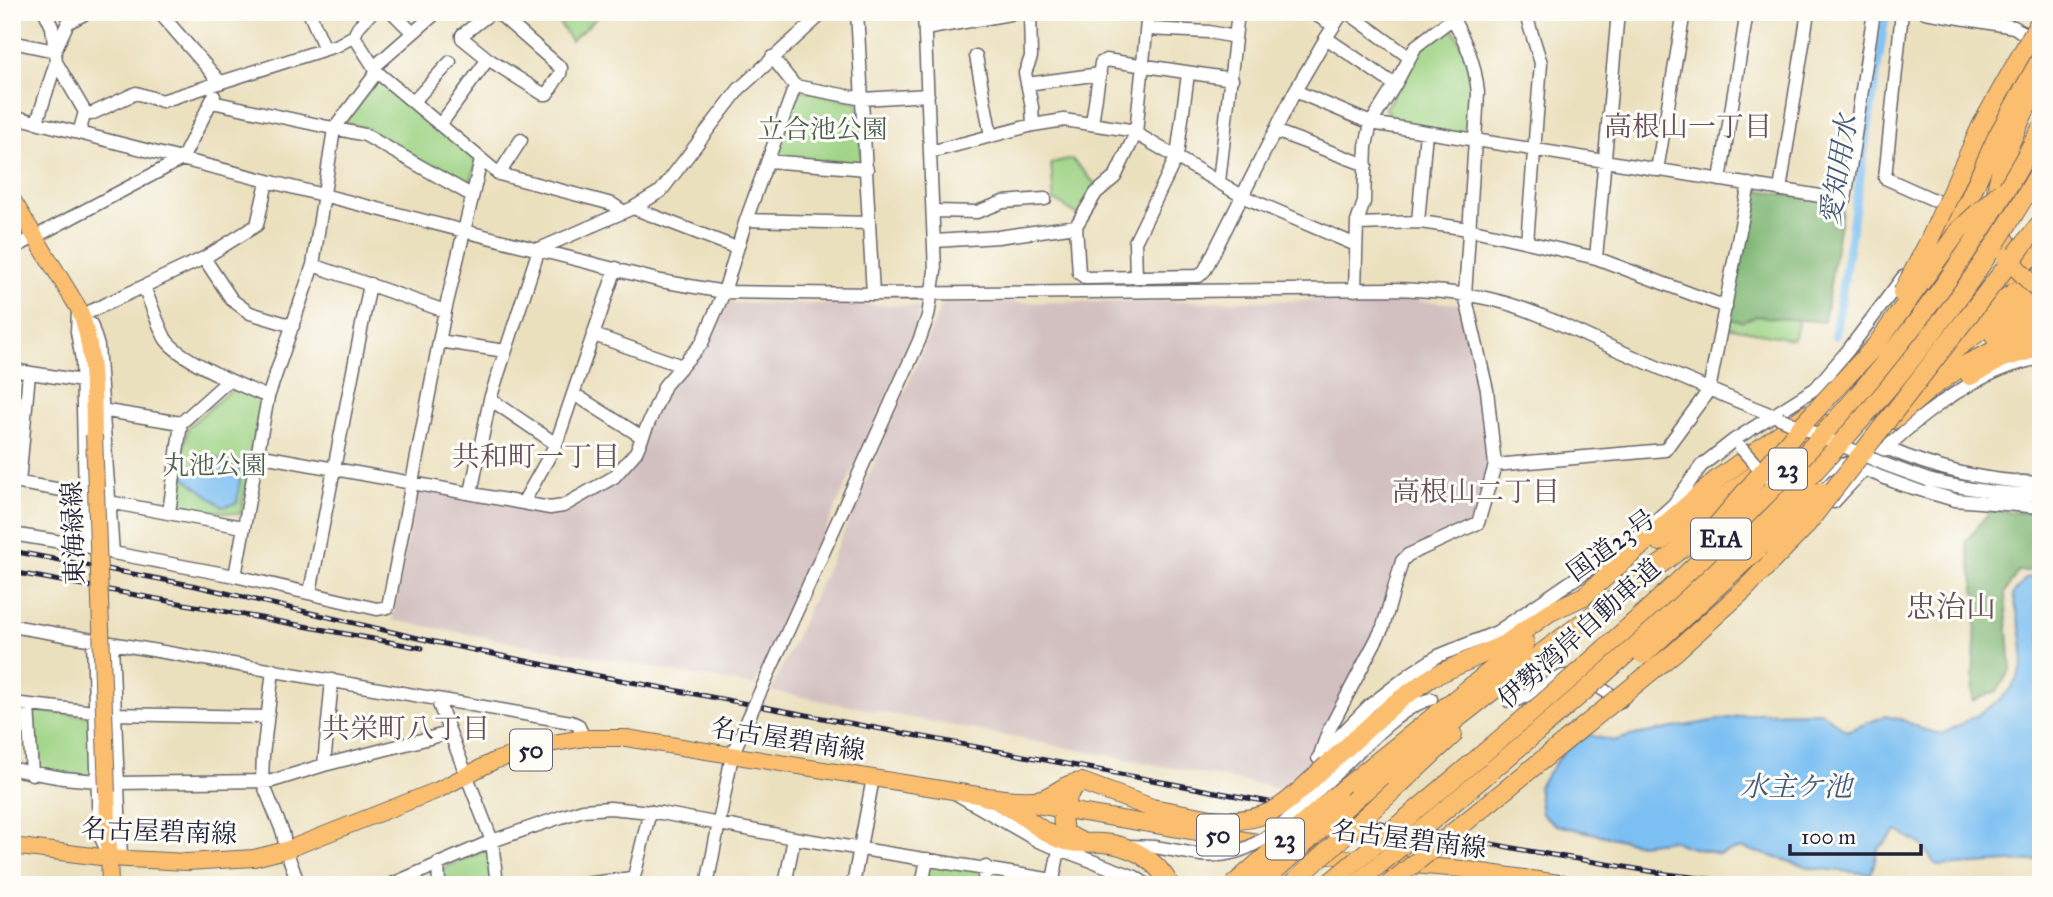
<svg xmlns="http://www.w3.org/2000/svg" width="2053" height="897" font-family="'IM FELL Great Primer','Noto Serif JP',serif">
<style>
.industrial{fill:#d2bfc0}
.green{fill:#9ed384;stroke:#607a60;stroke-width:2}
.forest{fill:#7eb572;stroke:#506c56;stroke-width:2}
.water{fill:#7cbff2;stroke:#4f7096;stroke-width:2}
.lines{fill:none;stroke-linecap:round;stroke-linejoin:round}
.canal{stroke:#7cbff2;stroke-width:9}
.minor-casing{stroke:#686468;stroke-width:15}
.major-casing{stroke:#686468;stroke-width:18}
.highway-casing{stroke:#686468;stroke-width:20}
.minor{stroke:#fff;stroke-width:12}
.major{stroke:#fabe6e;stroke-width:16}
.highway{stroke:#fabe6e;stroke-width:18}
.rail-casing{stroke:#22223b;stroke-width:5}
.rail{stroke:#fdfcf7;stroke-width:2.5;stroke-dasharray:8;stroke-linecap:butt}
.minor-bridge-casing{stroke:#686468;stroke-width:15;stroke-linecap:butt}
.major-bridge-casing{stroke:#686468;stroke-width:18;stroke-linecap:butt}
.highway-bridge-casing{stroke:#686468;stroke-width:20;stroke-linecap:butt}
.minor-bridge{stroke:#fff;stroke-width:12}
.major-bridge{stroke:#fabe6e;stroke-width:16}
.highway-bridge{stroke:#fabe6e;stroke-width:18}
.labels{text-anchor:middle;stroke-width:6;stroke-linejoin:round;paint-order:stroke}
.shield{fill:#fdfcf7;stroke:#646373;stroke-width:2}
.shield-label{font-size:24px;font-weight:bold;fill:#22223b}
.park-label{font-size:26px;fill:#4d6055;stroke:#fdfcf7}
.street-label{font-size:26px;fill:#22223b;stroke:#fdfcf7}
.neighbourhood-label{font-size:28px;fill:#67505b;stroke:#fdfcf7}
.water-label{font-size:28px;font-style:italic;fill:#42597b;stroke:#fdfcf7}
.quarter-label{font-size:30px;fill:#67505b;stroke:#fdfcf7}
</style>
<rect width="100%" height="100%" fill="#fdfcf7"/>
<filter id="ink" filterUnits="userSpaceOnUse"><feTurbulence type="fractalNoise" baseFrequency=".0143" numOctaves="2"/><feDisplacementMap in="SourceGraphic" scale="14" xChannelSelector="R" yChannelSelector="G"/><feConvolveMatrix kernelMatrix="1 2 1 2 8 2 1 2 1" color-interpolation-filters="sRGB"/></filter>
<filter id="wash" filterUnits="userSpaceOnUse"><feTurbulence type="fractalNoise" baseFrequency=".00686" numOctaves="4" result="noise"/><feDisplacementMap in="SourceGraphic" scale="28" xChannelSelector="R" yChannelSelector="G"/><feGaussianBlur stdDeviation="1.57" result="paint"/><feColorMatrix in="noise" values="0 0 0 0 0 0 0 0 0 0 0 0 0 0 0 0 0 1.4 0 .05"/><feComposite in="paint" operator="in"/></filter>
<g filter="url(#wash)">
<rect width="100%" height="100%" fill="#ebe0bd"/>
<!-- industrial -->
<path class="industrial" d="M1407,300L1459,304L1465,312L1479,371L1489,464L1471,525L1410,552L1379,629L1333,716L1308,773L1288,790L771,691L858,501L941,307L945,303Z
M725,303L917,306L920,310L908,350L754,686L392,620L417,491L422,490L552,512L618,478L669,386Z"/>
<!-- green -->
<path class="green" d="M552,12H603L571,41Z
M1449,27L1453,28C1473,61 1472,94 1471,130L1465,135L1389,122L1390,113L1385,109L1420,49Z
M377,81H382L477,161L468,190L366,128L344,123Z
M801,90L855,101L859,106L862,161L859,164L777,158L775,155L797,94Z
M1072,159L1097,186L1080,216L1054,200L1051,164Z
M1756,316L1797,320L1798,324L1795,337L1792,339L1726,327L1727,319L1742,321Z
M237,388L262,398L241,514L176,507L174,502L188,427L232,389Z
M37,711L87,716L90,718L92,773L89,777L35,768L32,713Z
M488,850L492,885H443L444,868Z
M927,859L986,867L983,885H922Z"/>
<!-- forest -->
<path class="forest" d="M1753,189L1843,204L1824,322L1756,316L1742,321L1727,319Z
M1990,511L2041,513V571H2018L2005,593L2011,669L1997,691L1972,701L1977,600L1966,541Z"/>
<!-- water -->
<path class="water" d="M209,453L241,472L237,503L223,507L183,476Z
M2041,576V860L1941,866L1934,863L1922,845L1897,831L1878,849L1871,874L1812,868L1742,848L1719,854L1685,846L1672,840L1640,844L1556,825L1542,814L1538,787L1565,750L1589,735L1613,741L1634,735L1757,713L1821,712L1847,731L1885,716L1904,720L1921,729L1942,734C1972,718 2020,698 2023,659C2024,639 2017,615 2013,594L2026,578Z"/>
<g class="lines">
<!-- canal -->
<path class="canal" d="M1835,335L1886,12"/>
</g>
</g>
<g filter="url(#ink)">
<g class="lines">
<!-- minor casing -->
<g class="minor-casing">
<path id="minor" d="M45,12L52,27L56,62L85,112L79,133
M159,12L220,82
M238,12H247
M309,12L325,49
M392,12L413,33
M492,12L462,35V38L488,59L543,94H547L560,74L561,68L497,12
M857,12L873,294
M1030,12L1031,57L1025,73L1032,107L1033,125
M1148,12L1136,133L1115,177L1096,193L1076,226L1079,273L1086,278L1199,276L1205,270L1295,91L1326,38L1395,85
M1311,12L1333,25
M1347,12L1409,57
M1525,12L1541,63L1527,242
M1902,12L1885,178L1941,203
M1925,12L2014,27L2026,35
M69,22L88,12
M925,29L1021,12
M1148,29L1209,32L1235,37
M354,36L377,72L499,174L612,204L624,212
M1326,38L1343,12
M12,42L55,51
M55,50L73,12
M976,56L991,136
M772,57L795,86L863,99L928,95
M374,67L437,12
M1027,84L1100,74
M1295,91L1371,123L1845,200L1874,12
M212,102L365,135L471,195
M413,102L450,62
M85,112L91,114L136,93L162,101L338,45L354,36L359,26L372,12
M12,116L661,281L724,292L873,294L1392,289C1427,290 1463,292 1498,301C1534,310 1568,328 1602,343C1661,369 1720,395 1780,418
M37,122L56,62
M1092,123L1101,63L1106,60L1232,79
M440,125L488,59
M1275,131L1366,165
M930,152L1033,125L1064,120L1130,130L1242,196L1356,245
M768,161L867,169
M1657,170L1684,12
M499,174L521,140
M1720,180L1747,12
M1219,182L1238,12
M1780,190L1808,12
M633,208L737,248
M934,211L977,212L1003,202L1045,199
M746,220L869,223
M1418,222L1426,132
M1357,224L1420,222L1469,229L1527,242L1596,258L1726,307
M935,241L998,237L1076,226
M12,249L182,159L214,96
M204,258L232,300L250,313L293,326
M1596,258L1618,12
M313,265L445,311
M1136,277L1135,242L1177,156L1188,74
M144,287C151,304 157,322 165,338C177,359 244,387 268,397
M1355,290L1357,222L1364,202L1366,146L1371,123L1395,85L1416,46L1461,12
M78,312L77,332L82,360L86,546
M87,313L204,258L257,225L267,182
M91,324L98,346L113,553
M594,335L682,366
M439,341L505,351
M12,370L82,381
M574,394L642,437
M490,399L556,444
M101,410L181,423
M1886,448C1937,470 1985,481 2041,483
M257,455L550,508L563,506L614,477L636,452L665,385L702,343L724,292L746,220L795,86
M1495,465L1665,450L1709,390L1749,184
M1818,477L1826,469L1849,463L1900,484L1955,500L2041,507
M1928,480C1966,489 2002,495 2041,494
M14,482L86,494
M19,483L29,373
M471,493L490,399L539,249L633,208L661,191L739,89L824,12
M109,502L243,527
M1834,502C1887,443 1960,372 2041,358
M523,503L556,444L616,268
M169,513L181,423L229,380
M12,534L86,546L113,553L235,576L377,609L388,607L445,311L481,160
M235,576L268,397L313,265L334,129L377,72
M310,592L370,284
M12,626L571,722L578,725L584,738
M93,639L99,833L107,851
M112,643L121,858
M273,670L263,755L262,781L283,833L286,850L299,885
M1586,679L1621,701
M762,688L919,341L928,316L935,271L924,12
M437,699L492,841L497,885
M1509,701L1520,699L1563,676H1569
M12,703L113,714L267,717
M28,705L32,774
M1321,752L1328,732L1383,627L1402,561L1408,555L1478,523L1495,465L1487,390L1465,295L1478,93C1475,62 1467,45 1452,17
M1318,758L1369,706L1413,672L1438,656L1497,632L1642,533L1674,504L1701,466L1734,440L1816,388L1849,349L1903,277
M324,765L332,680
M12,769L63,778L97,781
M1331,778C1356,755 1398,707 1431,699
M117,783L272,781L324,765L449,733
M955,793L1038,841L1135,877L1147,885
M1128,846L1155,847L1201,855
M438,863L439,885
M390,885L492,841L561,817L583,810L610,808L661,813L794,838L1053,880
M576,885L632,878
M632,885L650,811
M707,885L732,755L749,717
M785,885L794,838
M853,885L873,778
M922,885L927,859
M983,885L986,867
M1052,885L1059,850"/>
</g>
<!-- major casing -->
<g class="major-casing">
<path id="major" d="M12,199L79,309C95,347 93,394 94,435
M107,792L110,885
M1025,803L1269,844
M12,846L109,858L187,862L254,858L286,850L438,790L494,761L548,744L584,738H626L996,798
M1291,848L1364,861L1461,869L1573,885"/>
</g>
<!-- highway casing -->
<g class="highway-casing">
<path id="highway" d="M1942,240L1967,204L1997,135L2041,54
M2012,251C2006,240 1998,229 1996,216C1989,176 2024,114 2041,78
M2006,276L2041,250
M1995,338L2041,312
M1970,376L2001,359L2041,347
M1856,401L1914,357L2041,275
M1873,409L1993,322L2041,292
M1893,420L1931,388L1964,365L2041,328
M1779,457L1825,424
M1660,542L1757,473
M1327,765L1395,703L1432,677L1507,643L1550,612L1584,596L1716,480L1807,414
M1394,790L1453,735
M1337,794L1525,643
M986,797C1003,798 1024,803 1041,799C1056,795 1066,782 1082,782L1152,808L1212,819
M1356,798L1540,654L1712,526
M999,802C1021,811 1037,830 1059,839C1074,845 1088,842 1103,843C1131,845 1157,860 1170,885
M1080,841L1066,834C1058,820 1065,791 1080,783
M1291,885L1309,868"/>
</g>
<!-- minor -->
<use href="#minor" class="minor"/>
<!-- major -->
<use href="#major" class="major"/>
<!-- highway -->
<use href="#highway" class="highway"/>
<!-- rail casing -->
<g class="rail-casing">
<path id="rail" d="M12,551L196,586L435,642L594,675L1529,851L1667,874L1760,885
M12,572L422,648"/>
</g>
<!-- rail -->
<use href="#rail" class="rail"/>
<!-- minor-bridge casing -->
<g class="minor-bridge-casing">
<path id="minor-bridge" d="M1780,418L1884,464L1928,480
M1741,448L1767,477
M749,717L762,688
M1201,855C1259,861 1291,814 1331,778"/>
</g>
<!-- major-bridge casing -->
<g class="major-bridge-casing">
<path id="major-bridge" d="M94,435L107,792"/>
</g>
<!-- highway-bridge casing -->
<g class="highway-bridge-casing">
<path id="highway-bridge" d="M2006,257L2041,293
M1902,293L1929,241L1981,126L2041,19
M1698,547L1804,423L1876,345L1959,230L2001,191
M1643,655L1821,491
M1212,819C1271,826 1286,803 1327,765
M1309,868L1394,790
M1233,885L1337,794
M1259,885L1356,798
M1327,885C1592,661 1877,440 2041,128
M1355,885C1608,673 1876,461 2041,169
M1388,885L1674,653L1744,590L1804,528L2041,222"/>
</g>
<!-- minor-bridge -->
<use href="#minor-bridge" class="minor-bridge"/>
<!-- major-bridge -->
<use href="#major-bridge" class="major-bridge"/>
<!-- highway-bridge -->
<use href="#highway-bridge" class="highway-bridge"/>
</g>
</g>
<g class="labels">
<!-- shield labels -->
<g class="shield">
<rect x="1769" y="448.5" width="38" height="41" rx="5"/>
<rect x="1691" y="518.5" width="60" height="41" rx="5"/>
<rect x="510" y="729.5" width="42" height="41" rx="5"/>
<rect x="1197" y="814.5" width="42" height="41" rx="5"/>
<rect x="1266" y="818.5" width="38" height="41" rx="5"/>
</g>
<g class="shield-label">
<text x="1788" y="477">23</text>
<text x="1721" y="547">E1A</text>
<text x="531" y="758">50</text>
<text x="1218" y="843">50</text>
<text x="1285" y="847">23</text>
</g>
<!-- park labels -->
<g class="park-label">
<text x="823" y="138">立合池公園</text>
<text x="215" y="474">丸池公園</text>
</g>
<!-- street labels -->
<g class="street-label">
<text transform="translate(73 533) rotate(-92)" y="9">東海緑線</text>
<text transform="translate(1611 545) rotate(-36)" y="9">国道23号</text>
<text transform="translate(1579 633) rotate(-42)" y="9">伊勢湾岸自動車道</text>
<text transform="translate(788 739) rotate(9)" y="9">名古屋碧南線</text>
<text transform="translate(159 831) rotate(2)" y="9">名古屋碧南線</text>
<text transform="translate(1409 839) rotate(7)" y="9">名古屋碧南線</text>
</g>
<!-- neighbourhood labels -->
<g class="neighbourhood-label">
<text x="1688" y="136">高根山一丁目</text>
<text x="536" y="466">共和町一丁目</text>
<text x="1476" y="501">高根山二丁目</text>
<text x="406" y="738">共栄町八丁目</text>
</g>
<!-- water labels -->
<g class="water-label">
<text transform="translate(1838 170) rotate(-81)" y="10">愛知用水</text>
<text x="1796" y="796">水主ケ池</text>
</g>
<!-- quarter labels -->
<g class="quarter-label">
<text x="1951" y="617">忠治山</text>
</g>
</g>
<!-- margin -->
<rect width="2053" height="897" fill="none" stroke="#fdfcf7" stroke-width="42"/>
<!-- scale -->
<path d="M1790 844v10h131v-10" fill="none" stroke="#22223b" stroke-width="3.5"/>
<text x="1801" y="844" font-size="21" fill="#22223b" stroke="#fdfcf7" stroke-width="5" paint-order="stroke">100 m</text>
</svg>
